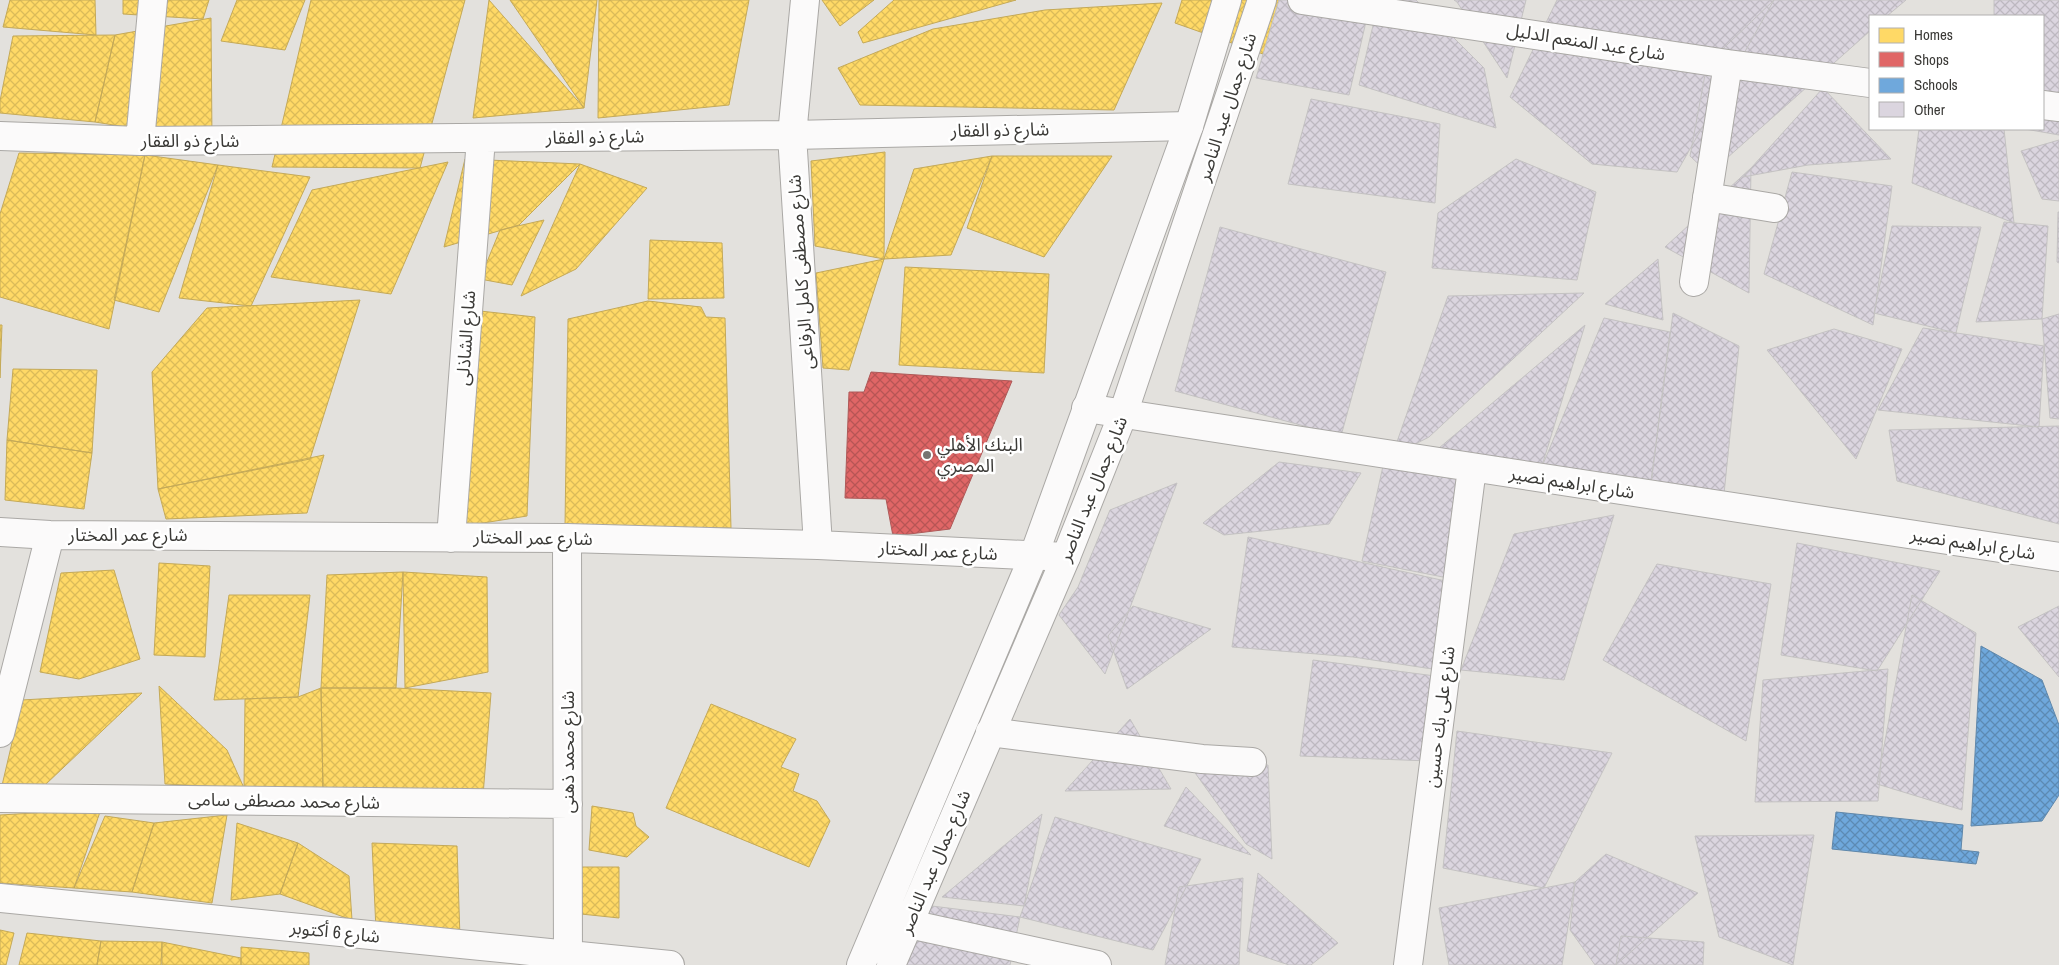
<svg xmlns="http://www.w3.org/2000/svg" width="2059" height="965" font-family="'Archivo Narrow','Noto Sans Arabic',sans-serif">
<style>
.homes{fill:url(#homes-cross-hatch);stroke:#c4a958}
.shops{fill:url(#shops-cross-hatch);stroke:#ae5958}
.schools{fill:url(#schools-cross-hatch);stroke:#5f87aa}
.building{fill:url(#building-cross-hatch);stroke:#c4c2c2}
.lines{fill:none;stroke-linecap:round;stroke-linejoin:round}
.minor-casing{stroke:#aaa8a5;stroke-width:30}
.primary-casing{stroke:#aaa8a5;stroke-width:30}
.minor{stroke:#fbfafa;stroke-width:28}
.primary{stroke:#fbfafa;stroke-width:28}
.poi-dot{fill:#767471;stroke:#fff;stroke-width:2}
.labels{text-anchor:middle;stroke-width:5;stroke-linejoin:round;paint-order:stroke}
.street-label{font-size:18px;fill:#3b3a37;stroke:#fff}
.poi-label{font-size:18px;fill:#3b3a37;stroke:#fff;text-anchor:start}
</style>
<defs>
<pattern id="homes-cross-hatch" width="8" height="8" patternUnits="userSpaceOnUse" patternTransform="scale(1.25)"><rect width="8" height="8" fill="#ffd966"/><path d="M0 0l8 8M0 8l8-8" fill="none" stroke="#dbbb59"/></pattern>
<pattern id="shops-cross-hatch" width="8" height="8" patternUnits="userSpaceOnUse" patternTransform="scale(1.25)"><rect width="8" height="8" fill="#e06666"/><path d="M0 0l8 8M0 8l8-8" fill="none" stroke="#b75555"/></pattern>
<pattern id="schools-cross-hatch" width="8" height="8" patternUnits="userSpaceOnUse" patternTransform="scale(1.25)"><rect width="8" height="8" fill="#6fa8dc"/><path d="M0 0l8 8M0 8l8-8" fill="none" stroke="#5c8ab3"/></pattern>
<pattern id="building-cross-hatch" width="8" height="8" patternUnits="userSpaceOnUse" patternTransform="scale(1.25)"><rect width="8" height="8" fill="#dbd5df"/><path d="M0 0l8 8M0 8l8-8" fill="none" stroke="#bdb8c0"/></pattern>
</defs>
<rect width="100%" height="100%" fill="#e3e1dd"/>
<!-- homes -->
<path class="homes" d="M10,0H95L96,35L3,27Z
M123,0H209L203,19L123,14Z
M237,0H305L285,50L221,41Z
M311,0H465L420,168L272,167Z
M489,0L584,108L473,118Z
M510,0H597L584,108Z
M599,0H749L729,105L598,118Z
M822,0H874L840,26Z
M894,0H1016L863,43L858,32Z
M1182,0H1288L1263,54L1175,23Z
M1162,3L1114,110L860,105L838,68L933,29L1045,10Z
M211,18L212,141L95,122L115,35Z
M115,35L95,122L0,113V101L13,36Z
M885,152L884,259L815,246L811,161Z
M19,153L145,155L109,329L0,297V214Z
M145,155L218,165L159,312L114,300Z
M992,156H1112L1044,257L967,228Z
M992,156L951,255L884,259L914,169Z
M465,159L580,164L519,225L444,247Z
M448,162L391,294L271,277L312,190Z
M580,164L647,188L576,269L521,296Z
M218,165L310,177L251,306L179,298Z
M544,220L512,285L480,279L500,230Z
M650,240L722,243L724,298L648,299Z
M884,259L849,370L823,368L816,273Z
M905,267L1049,274L1044,373L899,365Z
M360,300L310,459L158,489L152,372L207,308Z
M648,301L701,307L706,317L725,318L731,528L565,526L568,319Z
M480,311L535,317L527,516L464,526Z
M0,325H2L0,378Z
M13,369L97,370L92,453L7,440Z
M7,440L92,453L84,509L5,500Z
M324,455L307,513L166,519L158,489Z
M159,563L210,566L205,657L154,655Z
M114,570L140,659L79,679L40,672L61,573Z
M403,572L487,577L488,672L405,688Z
M403,572L396,688H321L327,575Z
M229,595H310L298,697L214,700Z
M159,686L227,750L244,788L165,784Z
M321,688H396L491,693L483,796L323,790Z
M321,688L323,790L244,788L245,699L298,697Z
M142,693L45,785L0,794L22,700Z
M711,704L796,739L781,767L799,774L793,791L817,801L830,821L809,867L666,808Z
M592,806L633,813L636,826L649,837L627,857L589,850Z
M101,809L74,888L0,883V815Z
M227,815L212,903L132,892L154,823Z
M105,816L154,823L132,892L74,888Z
M237,823L298,843L280,894L231,900Z
M298,843L349,876L352,920L280,894Z
M372,843L457,846L460,938L376,930Z
M579,867H619V918L581,914Z
M0,930L14,933L6,965H0Z
M27,933L101,941L97,965H19Z
M101,941L162,942L161,965H97Z
M162,942L241,958V965H162Z
M241,947L309,953V965H241Z"/>
<!-- shops -->
<path class="shops" d="M871,372L1012,381L950,529L893,536L886,499L845,498L849,392H864Z"/>
<!-- schools -->
<path class="schools" d="M1981,646L2042,680L2059,725V795L2042,821L1971,826Z
M1836,812L1963,825L1961,850L1979,852L1976,864L1832,849Z"/>
<!-- building -->
<path class="building" d="M1279,0H1371L1349,95L1256,78Z
M1379,0H1416L1484,68L1496,128L1359,85Z
M1454,0H1526L1507,78L1457,2Z
M1557,0H1774L1677,172L1592,164L1510,97Z
M1774,0H1906L1887,16H1870V31L1709,174L1690,156L1707,64Z
M1994,0H2059V135L2025,129H2043V16H1994Z
M1823,88L1891,159L1808,165L1743,177Z
M1311,99L1440,124L1435,203L1288,184Z
M1919,129H2004L2014,223L1912,183Z
M2059,140V201L2042,199L2021,151Z
M1516,159L1596,192L1577,280L1432,268L1438,213Z
M1751,168L1749,293L1665,247Z
M1792,172L1892,186L1873,325L1764,274Z
M2058,212H2059V263L2057,262Z
M2004,222L2048,226L2042,319L1976,322Z
M1892,226L1981,227L1956,333L1874,313Z
M1220,227L1386,272L1341,436L1175,391Z
M1658,259L1663,320L1605,304Z
M1584,293L1429,437L1392,456L1448,296Z
M1673,313L1739,346L1724,494L1651,483Z
M2059,314V419L2050,418L2042,319Z
M1604,318L1670,332L1651,483L1541,469Z
M1585,325L1541,469L1439,448Z
M1923,328L2044,346L2039,427L1878,410Z
M1834,329L1902,349L1856,459L1767,350Z
M2059,426V524L1897,481L1889,430Z
M1279,462L1361,473L1329,524L1224,535L1203,523Z
M1383,466L1463,476L1453,579L1362,561Z
M1177,483L1105,674L1059,615L1078,587L1110,510Z
M1614,515L1564,680L1461,670L1514,534Z
M1248,537L1450,582L1439,670L1353,657L1232,647Z
M1797,543L1940,571L1877,671L1781,655Z
M1657,564L1771,584L1746,741L1603,660Z
M1912,595L1976,633L1962,810L1877,784Z
M1133,606L1211,629L1127,689L1108,636Z
M2059,606V677L2018,627Z
M1313,660L1435,676L1429,761L1300,756Z
M1888,669L1878,801L1755,802L1763,680Z
M1130,719L1171,789L1065,791Z
M1457,731L1612,753L1544,888L1443,868Z
M1268,765L1272,859L1246,844L1193,770Z
M1186,787L1251,855L1164,826Z
M1042,814L1024,906L942,897Z
M1055,817L1201,859L1153,950L1020,917Z
M1814,835L1793,965L1719,937L1695,836Z
M1606,854L1698,893L1616,965H1595L1570,930L1575,882Z
M1258,873L1338,943L1311,965H1289L1247,951Z
M1243,878L1239,965H1165L1179,887Z
M1575,882L1562,965H1449L1439,908Z
M932,906L1020,917L1010,965H904Z
M1621,936L1704,942L1703,965H1616Z"/>
<g class="lines">
<!-- minor casing -->
<g class="minor-casing">
<path id="minor" d="M805,0L792,135L818,545
M1302,0L1728,64L1870,83
M2043,105L2059,107
M0,136L140,141L792,135L1189,126
M140,141L153,0
M1707,197L1774,208
M1694,282L1728,64
M1086,408L2059,557
M0,532L50,535L567,538L818,545L1066,557
M451,538L481,138
M567,538L568,965
M990,732L1202,759L1252,762
M0,733L50,535
M0,798L568,804
M0,898L670,965
M909,924L1097,965
M1408,965L1472,468"/>
</g>
<!-- primary casing -->
<g class="primary-casing">
<path id="primary" d="M861,965L1034,555L1189,126L1227,0
M891,965L1066,557L1123,414L1262,0"/>
</g>
<!-- minor -->
<use href="#minor" class="minor"/>
<!-- primary -->
<use href="#primary" class="primary"/>
</g>
<!-- markers -->
<circle class="poi-dot" cx="927" cy="455" r="5"/>
<g class="labels">
<!-- street labels -->
<g class="street-label">
<text transform="translate(1586 42) rotate(9)" y="6">شارع عبد المنعم الدليل</text>
<text transform="translate(1227 107) rotate(-72)" y="6">شارع جمال عبد الناصر</text>
<text transform="translate(1000 130) rotate(-1)" y="6">شارع ذو الفقار</text>
<text transform="translate(595 137) rotate(-1)" y="6">شارع ذو الفقار</text>
<text x="190" y="147">شارع ذو الفقار</text>
<text transform="translate(801 272) rotate(-94)" y="6">شارع مصطفى كامل الرفاعى</text>
<text transform="translate(466 338) rotate(-86)" y="6">شارع الشاذلى</text>
<text transform="translate(1572 483) rotate(9)" y="6">شارع ابراهيم نصير</text>
<text transform="translate(1093 489) rotate(-68)" y="6">شارع جمال عبد الناصر</text>
<text x="128" y="541">شارع عمر المختار</text>
<text transform="translate(533 538) rotate(1)" y="6">شارع عمر المختار</text>
<text transform="translate(1973 544) rotate(9)" y="6">شارع ابراهيم نصير</text>
<text transform="translate(938 551) rotate(3)" y="6">شارع عمر المختار</text>
<text transform="translate(1440 717) rotate(-83)" y="6">شارع على بك حسين</text>
<text transform="translate(568 752) rotate(-90)" y="6">شارع محمد ذهنى</text>
<text transform="translate(284 801) rotate(1)" y="6">شارع محمد مصطفى سامى</text>
<text transform="translate(935 862) rotate(-67)" y="6">شارع جمال عبد الناصر</text>
<text transform="translate(335 932) rotate(6)" y="6">شارع 6 أكتوبر</text>
</g>
<!-- poi labels -->
<g class="poi-label">
<text x="937" y="451">البنك الأهلي<tspan x="937" dy="21">المصري</tspan></text>
</g>
</g>
<!-- legend -->
<rect x="1869" y="15" width="175" height="115" fill="#ffffff" stroke="#b1b0af"/>
<rect x="1879" y="28" width="25" height="15" fill="#ffd966" stroke="#b1b0af"/>
<text x="1914" y="40" font-size="15" fill="#3b3a37">Homes</text>
<rect x="1879" y="52" width="25" height="15" fill="#e06666" stroke="#b1b0af"/>
<text x="1914" y="65" font-size="15" fill="#3b3a37">Shops</text>
<rect x="1879" y="78" width="25" height="15" fill="#6fa8dc" stroke="#b1b0af"/>
<text x="1914" y="90" font-size="15" fill="#3b3a37">Schools</text>
<rect x="1879" y="102" width="25" height="15" fill="#dbd5df" stroke="#b1b0af"/>
<text x="1914" y="115" font-size="15" fill="#3b3a37">Other</text>
</svg>
